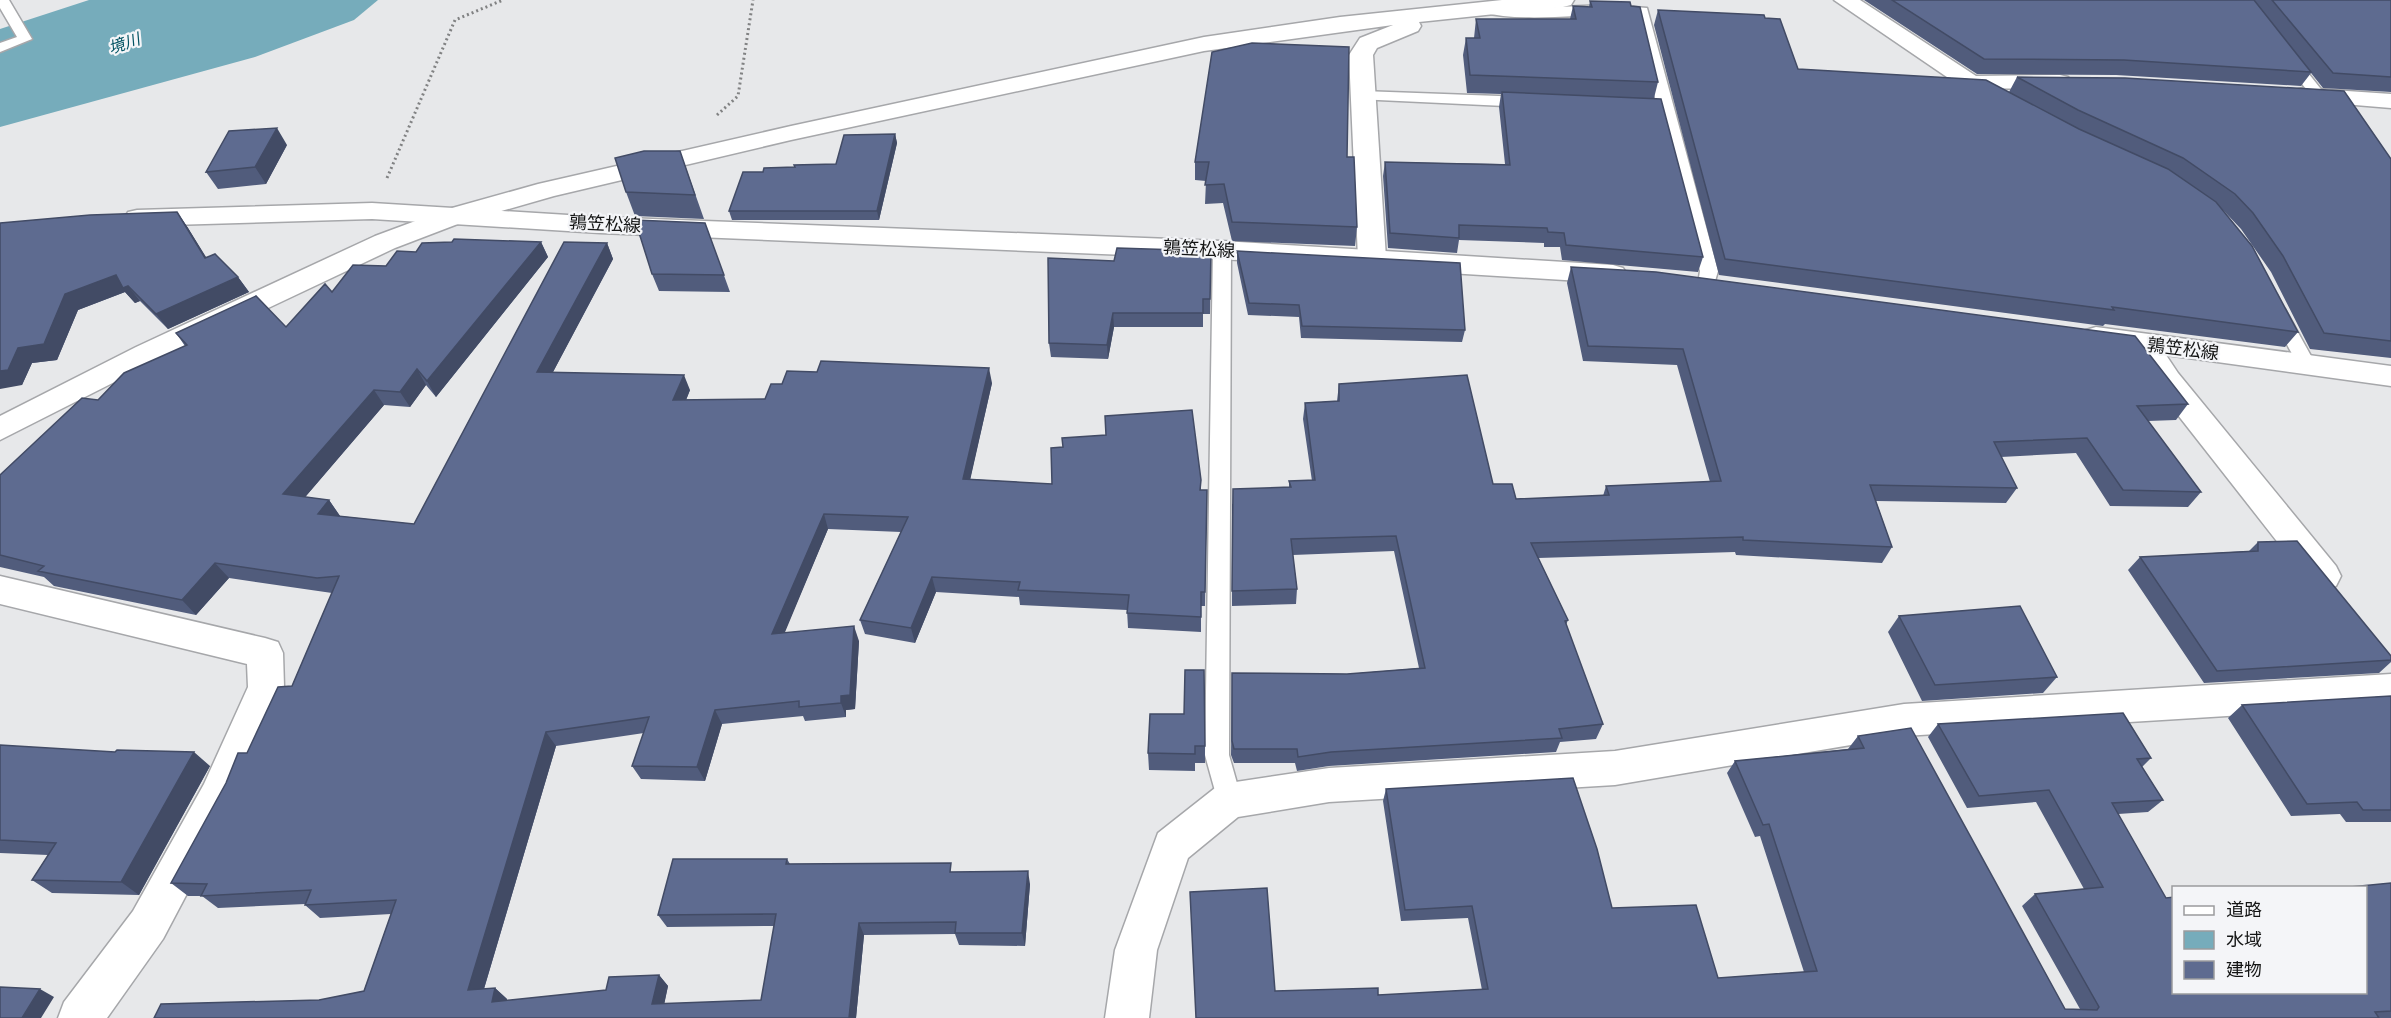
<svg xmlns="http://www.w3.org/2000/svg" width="2391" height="1018" font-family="Mulish,'Noto Sans JP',sans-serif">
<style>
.water{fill:#76acbb}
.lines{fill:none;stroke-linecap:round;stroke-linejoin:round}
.lane-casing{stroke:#a6a7aa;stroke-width:3}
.street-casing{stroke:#a6a7aa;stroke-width:3}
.secondary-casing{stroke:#a6a7aa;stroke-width:3}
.path{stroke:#818283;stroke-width:3;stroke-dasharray:2 3;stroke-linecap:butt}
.lane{fill:#fff;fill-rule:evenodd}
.street{fill:#fff;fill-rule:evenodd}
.secondary{fill:#fff;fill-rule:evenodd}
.wall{fill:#515c7c}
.shaded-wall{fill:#424b65}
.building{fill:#5e6b90;stroke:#424b65;stroke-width:1.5}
.labels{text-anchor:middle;stroke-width:4.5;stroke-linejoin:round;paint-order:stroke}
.far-water-label{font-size:16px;font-style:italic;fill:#005262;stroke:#f4f5f8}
.street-label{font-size:18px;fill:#141515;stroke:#f4f5f8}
</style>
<rect width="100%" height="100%" fill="#e7e8ea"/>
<!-- water -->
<path class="water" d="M89,0H378L354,20L255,57L0,127V29Z"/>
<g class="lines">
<!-- lane casing -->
<g class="lane-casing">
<path id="lane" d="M0,0H9L32,39L0,52V43L17,37L0,8Z
M1486,5L1503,9L1609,5L1647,8L1718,271L1713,288L1707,290L1698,284L1700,271L1658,111H1636L1628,106L1636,101L1656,102L1636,15C1585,12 1530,24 1481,12V6Z
M2288,53L2293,54L2324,93L2327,96L2324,99H2314L2283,60L2281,57Z
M1362,91L1527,97L1535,102L1527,107L1357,99L1354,96Z
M1222,245L1231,250L1229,755L1242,801L1238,809L1229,812L1220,809L1205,755L1213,250Z
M2279,307L2285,309L2316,365L2314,370H2300L2298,365L2270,313Z"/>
</g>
<!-- street casing -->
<g class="street-casing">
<path id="street" d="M1502,0H1574L1571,5L1563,7L1419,22L1421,26L1418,31L1377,48L1373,55L1386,258L1382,264L1372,267L1362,264L1358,258L1349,55L1360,38L1393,25L1204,51L791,140L554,196L463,222L395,248L156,361L0,440V416L136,347L375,236L445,210L538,184L791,126L1204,37L1340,17Z
M1834,0H1860L1976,76L2060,75L2068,77L2072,82L2068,87L2060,89L1963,88Z
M2303,88L2391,94V108L2295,100L2291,95L2295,90Z
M2144,334L2154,337L2178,373L2336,566L2341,576L2336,586L2324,590L2312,586L2156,387L2129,344L2134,337Z
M0,576L265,638L278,642L283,653L284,687L239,795L163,939L107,1018H58L64,1002L133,911L204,784L248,687L247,664L0,604Z
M2391,674V706L1904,736L1615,785L1329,802L1238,817L1188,858L1157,950L1149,1018H1105L1115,950L1158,833L1215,788L1229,783L1329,768L1615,751L1904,704Z"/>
</g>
<!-- secondary casing -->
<g class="secondary-casing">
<path id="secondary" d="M372,203L600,217L1222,241L1613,265L1623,268L1627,274L1623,280L1613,283L1222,259L600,233L372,219L137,226L128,224L124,218L128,212L137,210Z
M2096,327L2391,366V386L2086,344L2081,337L2086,330Z"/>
</g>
<!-- path -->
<path class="path" d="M717,115L738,96L753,0
M387,178L455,20L503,0"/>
<!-- lane -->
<use href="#lane" class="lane"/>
<!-- street -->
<use href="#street" class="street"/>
<!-- secondary -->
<use href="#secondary" class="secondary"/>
</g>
<!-- wall -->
<path class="wall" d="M1864,0H2391V92L2323,88L2311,73L2301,86L2116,75L1977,74Z
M1590,1L1658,82L1654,98L1703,257L1698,272L1562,260L1560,247H1544V243L1459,240L1457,253L1388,248L1383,176L1385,162L1505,164L1499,107L1501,94L1467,93L1463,55L1466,38H1474L1476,19H1570L1573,6L1589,7Z
M1658,10L1765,18L1798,69L2009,92L2017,77L2391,159V358L2310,349L2271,272L2241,229L2222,209L2298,332L2285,347L2105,324L2103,326L1719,275L1654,25Z
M895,134L897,143L879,220H732L729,211L763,172L795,167L836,164Z
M287,145L266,184L218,189L206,172Z
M680,151L704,219L635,216L626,192Z
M1347,157L1357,227L1355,246L1232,241L1223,203L1205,204L1206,181L1195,180V162Z
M177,212L188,228L206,258L238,277L249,292L168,329L140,301L135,303L125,292L78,310L57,360L32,363L22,385L0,223Z
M705,223L730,292L659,291L652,274Z
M541,242L548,257L436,397L426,385L410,407L384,405L305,497L329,500L340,516L414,524L607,243L613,259L553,372L690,390L686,400L765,399L782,384L992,383L970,479L1052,484L1201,480V490H1207L1205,606H1201V632L1128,628L1127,610L1020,605L1019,597L936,592L915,643L865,634L860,620L901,532L828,529L784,633L859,641L855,709L846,710V717L805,721L803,716L722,724L705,781L641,779L632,766L644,733L556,746L484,989L495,988L507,999V1001L606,990L659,975L668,986L664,1004L761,1000L774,926L667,927L658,915L787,859L790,864L954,872L1030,884L1025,946L959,945L955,934L864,935L856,1018H154L319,1000L364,991L391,914L320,918L305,905V904L218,908L202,896H188L171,883L247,753L292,686L332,593L229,578L196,615L54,586L44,577L0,567V475L98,400L185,346L176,333L286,327L332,292L416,252Z
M1211,251L1210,314H1203V327H1114L1108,359L1051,357L1049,343L1114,261Z
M1237,251L1465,330L1462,342L1301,338L1299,317L1248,315L1237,263Z
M1571,267L2188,404L2176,420L2148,421L2201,492L2188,507L2110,506L2076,453L2001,457L2017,488L2006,503L1876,501L1892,547L1882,563L1736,555L1735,552L1538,558L1568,620L1566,625L1603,724L1596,739L1560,742L1556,752L1329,766L1297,771L1295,763H1234L1231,755L1232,673L1347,674L1419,668L1394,551L1293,555L1297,589L1296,604L1232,606V504L1289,487V481H1312L1303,419L1305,403L1337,401L1339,384L1516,499L1603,496L1606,486L1710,482L1677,365L1583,361L1567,283Z
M2258,542L2391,656V662L2379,673L2204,683L2128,570L2140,557L2249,551Z
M1899,616L2057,677L2043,693L1922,701L1888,632Z
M2391,696V822H2346L2340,814L2291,816L2228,718L2242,705Z
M1150,714L1205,746V763H1195V771L1149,770L1148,753Z
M1938,724L2151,758L2142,767L2163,800L2148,812L2118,814L2174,993L2366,888H2349L2391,883V1018H1195L1275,991L1378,995L1482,990L1468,918L1401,921L1383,801L1386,789L1612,908L1718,978L1804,972L1760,836L1755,837L1727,773L1735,761L1848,749L1858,736L2065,1009H2080L2022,906L2035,894L2084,889L2036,802L1967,808L1928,737Z
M0,745L210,766L139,895L52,893L32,880L48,855L0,853Z"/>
<!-- shaded-wall -->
<path class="shaded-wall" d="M277,128L287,145L266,184L255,167Z
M895,134L897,143L879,220L877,211Z
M177,212L188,228L216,273L205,258Z
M541,242L548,257L436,397L427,381Z
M607,243L613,259L545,387L537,372Z
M116,275L128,286L140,301L135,303L125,292L78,310L57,360L32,363L22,385L0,389V371L18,348L65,294Z
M238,277L249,292L168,329L156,314Z
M1113,313L1114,327L1108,359L1107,345Z
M989,368L992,383L967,494L963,479Z
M417,369L426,385L410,407L400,392Z
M684,375L690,390L680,415L673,400Z
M374,390L384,405L295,509L283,494Z
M329,500L340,516L330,529L318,514Z
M824,514L828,529L778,649L772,634Z
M215,563L229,578L196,615L182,600Z
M932,577L936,592L915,643L911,628Z
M854,626L859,641L855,709L846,710V717L841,703V696Z
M715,710L722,724L705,781L697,767Z
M546,732L556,746L480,1002L468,990Z
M194,752L210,766L139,895L121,882Z
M1028,871L1030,884L1025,946L1022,933Z
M859,923L864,935L856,1018H849Z
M659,975L668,986L662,1015L652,1004Z
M495,988L507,999L504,1014L492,1002Z
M40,989L54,997L41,1018H22Z"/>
<!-- building -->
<path class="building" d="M1892,0H2254L2311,72L2124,60L1984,59Z
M2272,0H2391V77L2333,73Z
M1590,1L1630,2L1631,6L1640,7L1658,82L1470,75L1466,38H1480L1476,19H1576L1573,6L1592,7Z
M1658,10L1764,15L1765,18L1780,19L1798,69L1986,80L2079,129L2168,169L2216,202L2252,246L2298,332L2112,307L2114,310L1725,259Z
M1252,43L1349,47L1347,157H1354L1357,227L1232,222L1224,184L1205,185L1209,162H1195L1212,52Z
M2017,77L2125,78L2344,91L2391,159V341L2324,333L2283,256L2253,213L2235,194L2183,158L2078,110Z
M1502,92L1661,99L1703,257L1566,245L1564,233L1548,232L1547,228L1459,225V238L1390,233L1385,162L1510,165Z
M277,128L255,167L206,172L229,131Z
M895,134L877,211H729L743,172H763L764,168L795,167L794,165L836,164L844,135Z
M644,151H680L695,195L626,192L615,158Z
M177,212L205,258L215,254L238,277L156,314L128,286L123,288L116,275L65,294L44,344L18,348L8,370L0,371V223L90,215Z
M635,220L705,223L724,275L652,274Z
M454,239L541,242L427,381L417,369L400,392L374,390L283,494L329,500L318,514L414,524L564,242L607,243L537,372L684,375L673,400L765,399L771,384H782L787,371L817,372L821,361L989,368L963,479L1052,484L1051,448L1063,447L1062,438L1106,435L1105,416L1192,410L1201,480L1200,490H1207L1205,592H1201V617L1127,613L1129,595L1018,590L1020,582L932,577L911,628L860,620L908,517L824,514L772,634L854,626L850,695L841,696V703L799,707V701L715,710L697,767L632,766L649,717L546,732L468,990L495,988L492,1002L606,990L609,977L659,975L652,1004L761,1000L776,914L658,915L673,859H787L786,864L951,863L950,872L1028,871L1022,933H955L956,922L859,923L849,1018H154L161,1004L319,1000L364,991L396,900L305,905L311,890L201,896L207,884L171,883L226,783L238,753H247L278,687L292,686L339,576L317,578L215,563L182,600L38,571L44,566L0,555V475L82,398L98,400L124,373L187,345L176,333L256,296L286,327L325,284L332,292L353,265L386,266L397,251L416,252L422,243L452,242Z
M1117,248L1211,251L1210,299H1203V313H1113L1107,345L1049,343L1048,258L1114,261Z
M1237,251L1460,263L1465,330L1302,326L1299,305L1249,303Z
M1571,267L1656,272L2135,336L2188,404L2137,406L2201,492L2123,490L2087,438L1994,442L2017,488L1870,485L1892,547L1743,540V537L1531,543L1568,620L1565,621L1603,724L1559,729L1562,738L1331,752L1298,757L1297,749H1234L1232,741V673L1347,674L1425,668L1396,536L1291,539L1297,589L1232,591L1233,489L1291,487L1289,481L1315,480L1305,403L1339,401V384L1467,375L1493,484H1512L1516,499L1609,495L1606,486L1721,481L1683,349L1588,346Z
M2297,541L2391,656V660L2217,671L2140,557L2258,551V542Z
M2020,606L2057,677L1935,685L1899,616Z
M1185,670H1204L1205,746H1195V754L1148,753L1150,714H1184Z
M2391,696V810H2363L2357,802L2307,804L2242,705Z
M2123,713L2151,758L2137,759L2163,800L2112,803L2166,898L2174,897V993H2366V888L2350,887L2391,883V1011L2375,1012L2379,1018H1196L1190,892L1267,888L1275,991L1378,988V995L1488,989L1472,906L1405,910L1386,789L1573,778L1597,849L1612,908L1696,905L1718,978L1817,971L1769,824L1763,825L1735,761L1864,748L1858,736L1911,728L2065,1009L2097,1010L2099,1007L2035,894L2103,887L2049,790L1979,796L1938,724Z
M0,745L115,752L117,750L194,752L121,882L32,880L56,843L0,840Z
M0,987L40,989L22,1018H0Z"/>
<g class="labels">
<!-- far-water labels -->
<g class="far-water-label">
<text transform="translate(124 43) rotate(-19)" y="6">境川</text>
</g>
<!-- street labels -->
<g class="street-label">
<text transform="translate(605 224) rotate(3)" y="6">鶉笠松線</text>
<text transform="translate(1199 249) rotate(3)" y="6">鶉笠松線</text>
<text transform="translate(2183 349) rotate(7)" y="6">鶉笠松線</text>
</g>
</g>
<!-- legend -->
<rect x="2172" y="886" width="195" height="108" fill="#f4f5f8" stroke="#9a9b9d" stroke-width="1.5"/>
<rect x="2184" y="906" width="30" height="9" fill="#ffffff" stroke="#9a9b9d" stroke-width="1.5"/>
<text x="2226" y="916" font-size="18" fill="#141515">道路</text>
<rect x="2184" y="931" width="30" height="18" fill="#76acbb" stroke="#9a9b9d" stroke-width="1.5"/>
<text x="2226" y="946" font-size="18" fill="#141515">水域</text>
<rect x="2184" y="961" width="30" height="18" fill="#5e6b90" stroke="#9a9b9d" stroke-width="1.5"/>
<text x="2226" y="976" font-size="18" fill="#141515">建物</text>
</svg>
